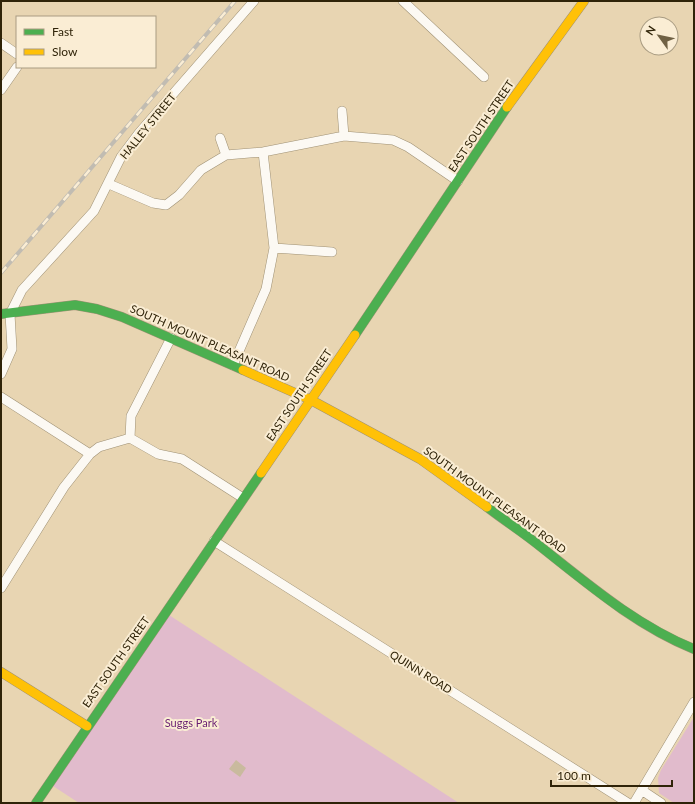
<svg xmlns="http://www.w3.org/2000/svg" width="695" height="804" font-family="Lato,sans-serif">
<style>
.green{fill:#e1bbcc}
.building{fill:#c9ba9e}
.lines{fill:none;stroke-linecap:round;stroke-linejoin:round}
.street-casing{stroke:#9f9175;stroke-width:10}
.fast-casing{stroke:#9f9175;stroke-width:10}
.slow-casing{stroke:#9f9175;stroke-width:10}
.street{stroke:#fcf9f3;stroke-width:9}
.fast{stroke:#4caf50;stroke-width:9}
.slow{stroke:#ffc107;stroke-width:9}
.rail-casing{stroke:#c1bcb2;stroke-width:4}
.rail{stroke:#faedd4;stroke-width:2.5;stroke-dasharray:8;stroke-linecap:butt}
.labels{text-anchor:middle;stroke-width:4;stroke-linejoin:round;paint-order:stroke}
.street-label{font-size:11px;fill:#2f2308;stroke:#faedd4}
.park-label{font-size:11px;fill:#681d72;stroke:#faedd4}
</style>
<rect width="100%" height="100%" fill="#e8d5b2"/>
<!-- green -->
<path class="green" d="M169,615L459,803H79L53,786Z
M694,717V803H674L659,793L658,778L661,770Z"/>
<!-- building -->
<path class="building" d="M236,760L246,768L240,777L229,769Z"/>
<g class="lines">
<!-- street casing -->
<g class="street-casing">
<path id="street" d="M403,1L484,77
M1,43L17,54
M1,90L17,67
M344,136L393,140L408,147L458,181
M226,155L263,152L344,136L342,111
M109,184L153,203L166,205L179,195L201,170L226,155L220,138
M274,248L332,252
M233,365L266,289L274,248L263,152
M1,374L12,349L10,314L22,290L94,211L121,157L139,133L254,1
M1,397L90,454
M130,438L131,416L171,338
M214,541L628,803
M1,588L64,487L90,454L99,447L130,438L158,454L182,459L243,498
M643,791L661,803
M634,803L694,702"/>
</g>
<!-- fast casing -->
<g class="fast-casing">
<path id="fast" d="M1,314L75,305L97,309L122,317L243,370
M355,335L507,107
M487,507C505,521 524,533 541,547C589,585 637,626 694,649
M36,803L261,473"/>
</g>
<!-- slow casing -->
<g class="slow-casing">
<path id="slow" d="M507,107L584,1
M243,370L311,400L420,459L487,507
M261,473L355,335
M1,672L87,726"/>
</g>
<!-- street -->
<use href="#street" class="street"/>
<!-- fast -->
<use href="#fast" class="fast"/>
<!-- slow -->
<use href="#slow" class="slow"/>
<!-- rail casing -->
<g class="rail-casing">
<path id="rail" d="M1,273L235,1"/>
</g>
<!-- rail -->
<use href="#rail" class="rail"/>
</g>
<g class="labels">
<!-- street labels -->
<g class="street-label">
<text transform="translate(148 126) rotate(-51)" y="4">HALLEY STREET</text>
<text transform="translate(481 126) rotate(-56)" y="4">EAST SOUTH STREET</text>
<text transform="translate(210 343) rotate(24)" y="4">SOUTH MOUNT PLEASANT ROAD</text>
<text transform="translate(299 395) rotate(-56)" y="4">EAST SOUTH STREET</text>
<text transform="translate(495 500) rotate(36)" y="4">SOUTH MOUNT PLEASANT ROAD</text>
<text transform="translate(116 662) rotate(-55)" y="4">EAST SOUTH STREET</text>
<text transform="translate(421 672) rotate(32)" y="4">QUINN ROAD</text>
</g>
<!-- park labels -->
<g class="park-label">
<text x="191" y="727">Suggs Park</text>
</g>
</g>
<!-- border -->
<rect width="695" height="804" fill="none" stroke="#2f2308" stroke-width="4"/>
<!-- legend -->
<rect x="16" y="16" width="140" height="52" fill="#faedd4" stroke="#a99c82"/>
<rect x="24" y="29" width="20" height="6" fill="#4caf50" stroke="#a99c82"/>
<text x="52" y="36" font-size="12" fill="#2f2308">Fast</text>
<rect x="24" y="49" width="20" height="6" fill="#ffc107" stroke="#a99c82"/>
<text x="52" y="56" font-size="12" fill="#2f2308">Slow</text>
<!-- north arrow -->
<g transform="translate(659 36) rotate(303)"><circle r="19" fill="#faedd4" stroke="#a99c82"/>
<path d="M0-3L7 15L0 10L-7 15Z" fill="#706144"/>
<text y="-6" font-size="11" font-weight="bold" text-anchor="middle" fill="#2f2308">N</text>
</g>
<!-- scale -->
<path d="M551 780v6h121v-6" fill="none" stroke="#2f2308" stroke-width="2"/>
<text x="557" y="780" font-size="12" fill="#2f2308" stroke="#faedd4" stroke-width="3" paint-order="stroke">100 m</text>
</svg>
